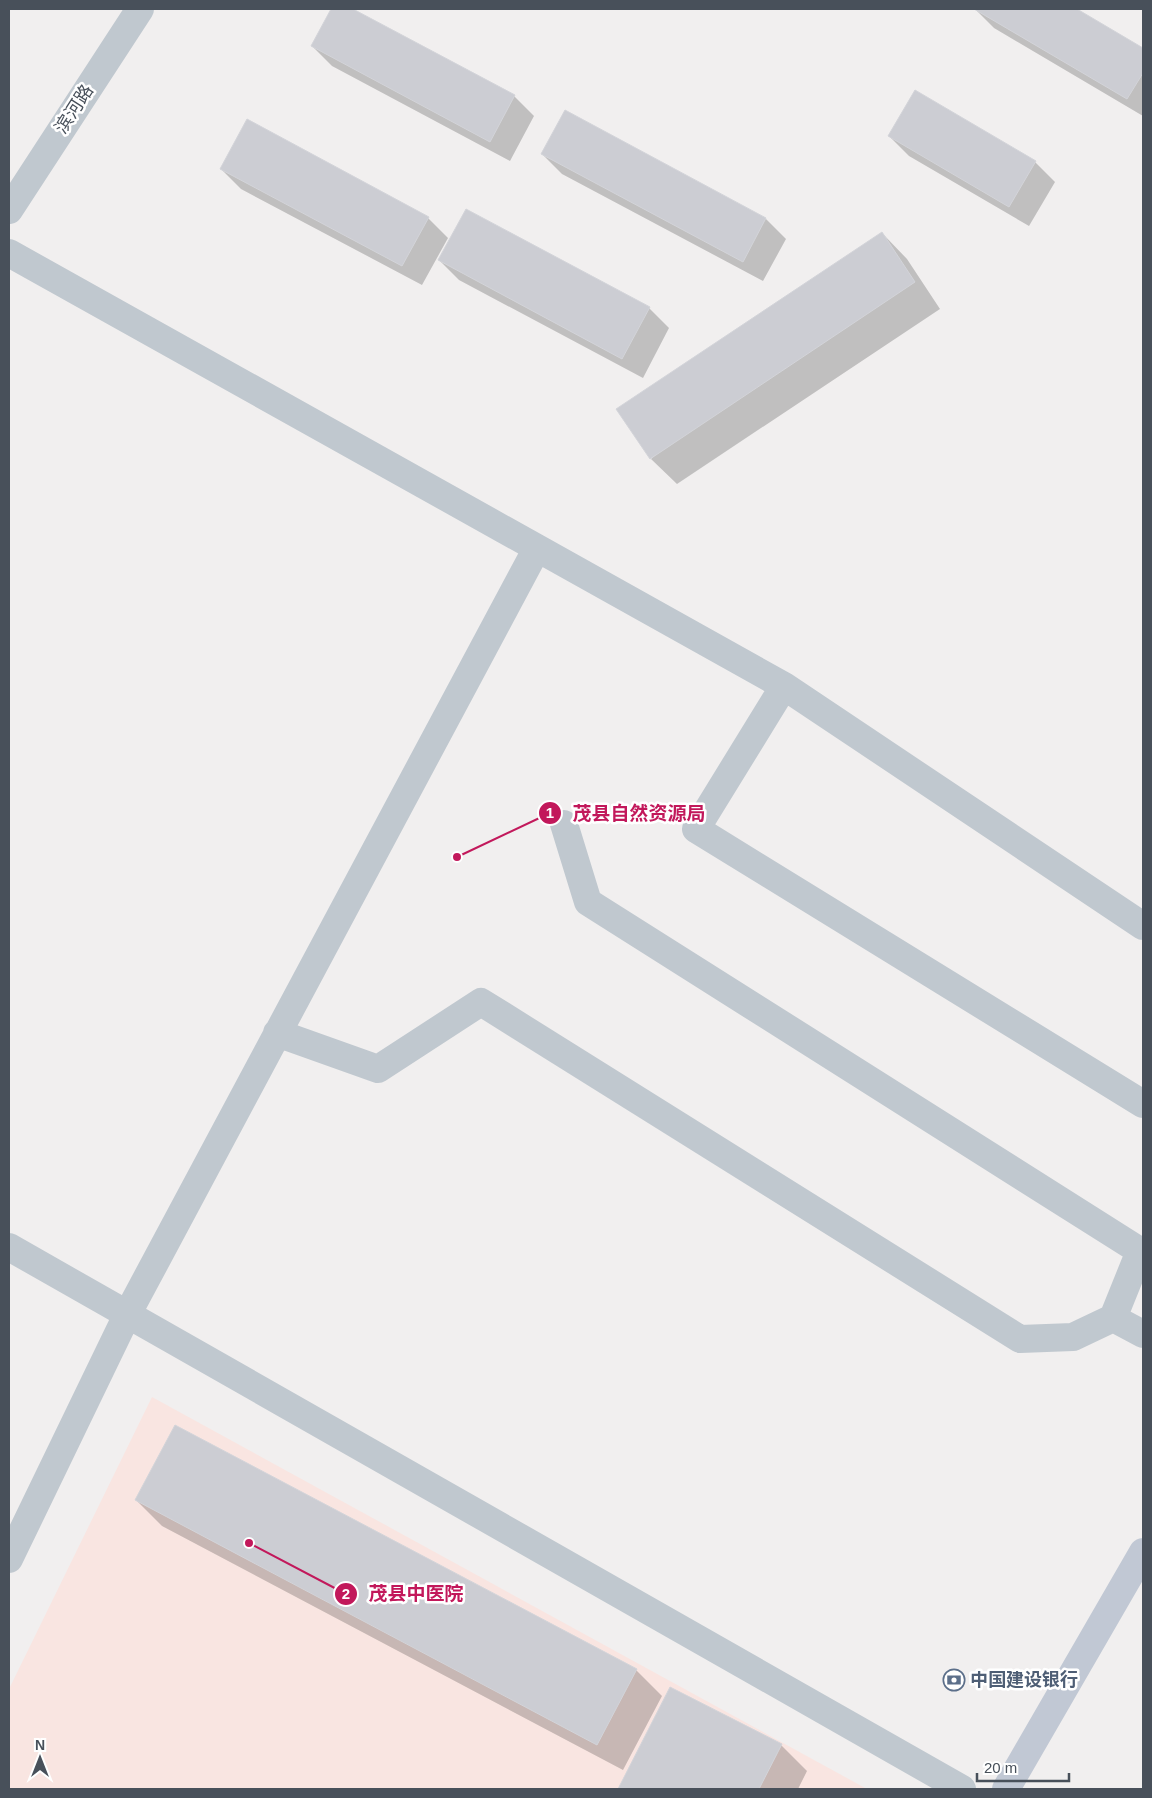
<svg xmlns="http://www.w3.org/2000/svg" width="1152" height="1798" font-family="Arial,'Noto Sans SC',sans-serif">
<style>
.medical{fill:#f9e5e1}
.shadow{fill:#0003}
.building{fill:#cccdd3;stroke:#d3d4d9}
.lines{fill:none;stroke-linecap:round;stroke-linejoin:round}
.minor{stroke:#c0c8cf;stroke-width:28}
.tertiary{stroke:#c0c8cf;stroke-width:28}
.secondary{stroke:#c1c8d4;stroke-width:28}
.labels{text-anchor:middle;stroke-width:5;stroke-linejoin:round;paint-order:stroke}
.street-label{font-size:18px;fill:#48505a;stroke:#fff}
.service-label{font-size:18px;font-weight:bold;fill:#4e5e75;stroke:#fff;text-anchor:start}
.leader{fill:none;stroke:#c2185b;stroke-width:2}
.callout-dot{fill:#c2185b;stroke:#fff;stroke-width:2}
.mark-label{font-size:15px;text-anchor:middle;font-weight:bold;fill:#fff}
.callout-label{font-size:19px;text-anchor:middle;font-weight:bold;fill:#c2185b;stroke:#fff;stroke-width:5;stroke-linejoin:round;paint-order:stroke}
</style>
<rect width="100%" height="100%" fill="#f1efef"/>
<!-- medical -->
<path class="medical" d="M152,1397L867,1789H9V1689Z"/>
<!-- shadow -->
<path class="shadow" d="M332,9H350L514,96L534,116L510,161L332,66L312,46Z
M975,9H1075L1143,49V116L994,28Z
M565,111L766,219L786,239L763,281L562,174L542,154Z
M889,136L1035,162L1055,182L1029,226L909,156Z
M221,169L428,218L448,238L422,285L241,189Z
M466,211L649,308L669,328L643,378L459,280L439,260Z
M882,233L907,259L940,309L677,484L651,459Z
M136,1500L636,1670L662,1696L623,1770L162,1526Z
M671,1689L781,1745L807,1771L798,1789H620Z"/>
<!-- building -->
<path class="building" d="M331,9H353L515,95L490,142L311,46Z
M974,9H1077L1143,48V73L1127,99Z
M915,90L1036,161L1009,207L888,136Z
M565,110L766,218L743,262L541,154Z
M247,119L429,217L402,266L220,169Z
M466,209L650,307L622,359L438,260Z
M882,232L915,282L650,459L616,409Z
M175,1425L637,1669L597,1745L135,1500Z
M670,1687L782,1744L759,1789H618Z"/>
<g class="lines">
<!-- minor -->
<path class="minor" d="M9,253L784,686L1143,926
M784,686L696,829L1143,1104
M277,1033L378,1069L481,1002L1020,1339L1073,1337L1113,1318L1140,1251L588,902L564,824
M9,1247L962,1789
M1113,1318L1143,1334
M9,1559L127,1315L537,548"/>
<!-- tertiary -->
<path class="tertiary" d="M9,210L140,9"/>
<!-- secondary -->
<path class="secondary" d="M1006,1789L1143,1552"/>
</g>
<!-- icons -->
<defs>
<g id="bank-ring" transform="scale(1.125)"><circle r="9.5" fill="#fff" stroke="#5c6f8a" stroke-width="1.5"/><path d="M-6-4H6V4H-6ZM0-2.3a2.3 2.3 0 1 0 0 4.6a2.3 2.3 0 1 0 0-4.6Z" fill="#5c6f8a"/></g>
</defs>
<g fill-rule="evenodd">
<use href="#bank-ring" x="954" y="1680"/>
</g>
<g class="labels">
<!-- street labels -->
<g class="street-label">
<text transform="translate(74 109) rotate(-57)" y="6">滨河路</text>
</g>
<!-- service labels -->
<g class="service-label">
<text x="970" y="1686">中国建设银行</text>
</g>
</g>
<!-- callouts -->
<path class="leader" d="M457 857L550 813M249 1543L346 1594"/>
<g class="callout-dot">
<circle cx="457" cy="857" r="5"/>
<circle cx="249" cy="1543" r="5"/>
<circle cx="550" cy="813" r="12"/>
<circle cx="346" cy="1594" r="12"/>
</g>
<g class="mark-label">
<text x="550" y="818">1</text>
<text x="346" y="1599">2</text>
</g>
<g class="callout-label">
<text x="639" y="820">茂县自然资源局</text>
<text x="416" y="1600">茂县中医院</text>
</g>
<!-- border -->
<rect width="1152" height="1798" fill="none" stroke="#48505a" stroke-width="20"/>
<!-- north arrow -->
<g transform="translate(40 1758)" stroke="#ffffff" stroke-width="4" paint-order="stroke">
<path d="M0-4L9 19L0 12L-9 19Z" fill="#48505a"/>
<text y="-8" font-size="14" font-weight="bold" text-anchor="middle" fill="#48505a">N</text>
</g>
<!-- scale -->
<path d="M977 1773v8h92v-8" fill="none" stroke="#48505a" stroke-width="2.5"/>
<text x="984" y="1773" font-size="15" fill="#48505a" stroke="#ffffff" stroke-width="4" paint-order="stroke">20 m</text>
</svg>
